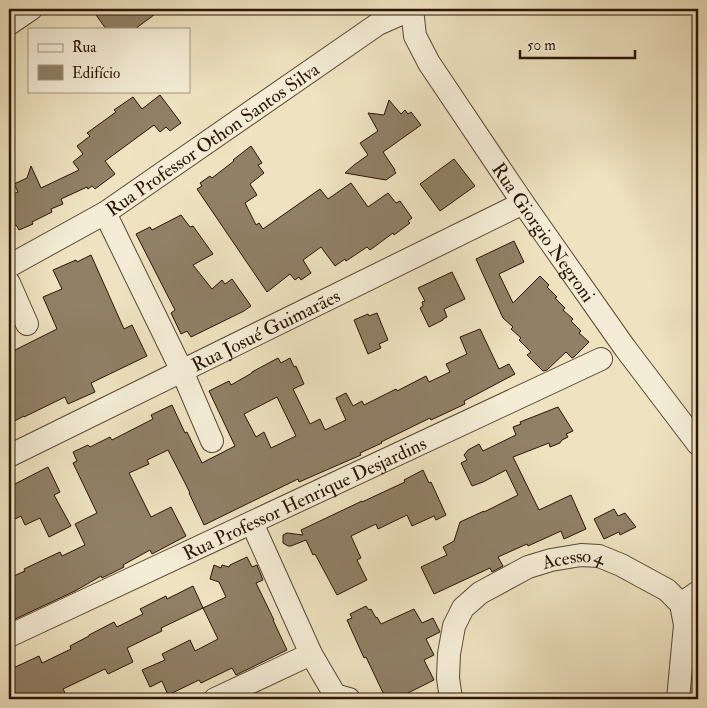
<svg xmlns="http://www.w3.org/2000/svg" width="707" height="708" font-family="'IM FELL Double Pica',serif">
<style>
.building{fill:#908066;stroke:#2a1504;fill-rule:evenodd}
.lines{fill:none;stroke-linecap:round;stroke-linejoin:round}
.minor-casing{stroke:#5b4833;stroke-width:24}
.minor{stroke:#f4ecd6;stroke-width:22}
.labels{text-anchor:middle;stroke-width:4;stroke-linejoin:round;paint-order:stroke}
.street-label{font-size:19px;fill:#2a1504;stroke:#f4ecd6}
</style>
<rect width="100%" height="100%" fill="#eee2c0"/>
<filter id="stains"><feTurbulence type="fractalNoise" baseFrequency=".004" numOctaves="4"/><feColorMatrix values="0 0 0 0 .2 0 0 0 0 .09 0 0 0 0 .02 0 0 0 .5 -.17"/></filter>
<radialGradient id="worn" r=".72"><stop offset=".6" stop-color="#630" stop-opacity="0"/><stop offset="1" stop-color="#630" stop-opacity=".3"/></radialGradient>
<!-- building -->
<path class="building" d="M92,9H162L135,29H106Z
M160,95L181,123L170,131L166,127L160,132L154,125L105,161L115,174L95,189L92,186L88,189L87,187L61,199L63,204L51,209L52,212L32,222L33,224L19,230L16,225L9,229V196L18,192L14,184L27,178L31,166L41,188L79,170L73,162L83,154L77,146L90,136L87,133L116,112L114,110L133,97L142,109Z
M389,100L401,114L405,110L408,114L411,112L421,125L383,152L395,170H394L396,173L386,180L345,173L354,165L368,155L360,143L378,131L368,113L384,115Z
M251,146L262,163L258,165L264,173L250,184L257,195L245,203L256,225L259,223L263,229L320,189L328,199L351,183L368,207L388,193L396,203L400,201L412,218L408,221L410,223L394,235L393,233L370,250L367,247L346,261L345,259L335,266L321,247L303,260L311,273L301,280L299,277L295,280L290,274L267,292L197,189L202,186L200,183L210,176L212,178L234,161L233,160Z
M454,159L475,186L440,211L420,184Z
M181,215L190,227L193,226L213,254L193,265L212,289L222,280L225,284L232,279L251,306L244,311L191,337L187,331L181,334L171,313L175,310L136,234L150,227L152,230Z
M514,241L524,262L499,274L513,303L540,276L549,285L547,287L557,297L555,298L565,308L563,310L573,319L571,321L581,331L579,333L589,342L574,357L572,358L566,352L547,370L543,371L527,355L531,352L519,340L521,338L511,329L513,327L503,318L476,259Z
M91,255L124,329L132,325L147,356L91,383L95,392L68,404L65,397L24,417V416L9,424V353L57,329L43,297L62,289L53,270L76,260L77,262Z
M452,272L465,299L444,309L447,317L443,319V320L429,327L420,308L423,306L422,302L425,301L418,288Z
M377,313L388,340L379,344L381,348L368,354L354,320L368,314L369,316Z
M480,329L499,369L509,364L515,374L464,401L465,404L431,420L430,418L381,442L382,443L360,453L361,455L299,482L298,479L204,525L189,493H190L184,481L168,450L147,460L149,464L129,473L151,517L171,507L186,536L152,554L150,550L123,565L124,567L102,578L101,576L75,591L9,622V578L25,571L24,569L60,552L62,556L85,545L75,524L97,513L73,463L77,461L73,452L88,445L90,447L110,437L112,440L153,419L151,415L172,405L185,433L187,432L202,463L235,446L209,391L229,381L231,385L252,373V372L278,358L281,363L290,358L294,367L296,366L304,384L293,389L310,424L320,419L325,430L346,420L336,398L346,393L353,406L362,401L364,405L396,389L397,391L426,376L429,382L450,372L446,364L467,354L460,337ZM277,397L296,436L271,448L264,432L256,437L244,414Z
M558,407L573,431L566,434L568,437L562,440L560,443L550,447L549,443L513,457L539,510L571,495L586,529L564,539L561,531L528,546L527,544L498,557L503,566L492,572L490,568L434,594L421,567L447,555L443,547L454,541L460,522L484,511V512L518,495L506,470L483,482L472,486L461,463L467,460L464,455L468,450L479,444L483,451L516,435L513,427L521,424L520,422Z
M48,467L60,492L54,495L71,526L49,537L40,518L25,525L21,516L9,522V487Z
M423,470L429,483L431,482L446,515L436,520L434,516L412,526L407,515L378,529L376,524L351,536L361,558L357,560L367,580L337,595L315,554L313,555L306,540L291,546H288L283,543V535L287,533L303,535L301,530L362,501V502L405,482L404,480Z
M614,509L618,516L625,513L636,527L620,535L619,532L604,539L594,519Z
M247,557L252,567L257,565L263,580L256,583L274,620H273L287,650L236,675L232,668L201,683L199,680L168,695L162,681L150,687L142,670L165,660L162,654L190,640L195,651L218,639L203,608L226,597L219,582L210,579L214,565L221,568L222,565L229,567L230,565Z
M193,586L203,608L161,628L162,631L127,648L133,662L108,674L105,669L63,689L68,699H19L16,693H15L9,680V670L39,656L42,663L71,649L70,646L89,636V635L114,622L117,627L143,614L140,609L166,596L167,599Z
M366,606L369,610L371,609L376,618L377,617L381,624L414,609L422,623L433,618L440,632L426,639L434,655L424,660L434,680L396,699H386L366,657L364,658L347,620L352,618L350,614Z"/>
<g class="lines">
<!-- minor casing -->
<g class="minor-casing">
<g id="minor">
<path id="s1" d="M412,9L415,36L429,63L523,203L625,348L698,444"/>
<path d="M9,24L31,9"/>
<path d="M105,213L182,371L212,441"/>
<path id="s2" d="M9,266L105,213L378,24L412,9"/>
<path d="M9,283L27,324"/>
<path id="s3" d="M9,456L523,203"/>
<path d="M252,523L311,654L335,695L349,699"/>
<path d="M681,604L698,592"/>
<path id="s4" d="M9,636L601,359"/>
<path d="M215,699L311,654"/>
<path id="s5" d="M451,699L448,678L449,654L454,626L463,608L480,593L528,567L551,560L581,555L599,556L621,565L667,590L681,604L685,625L678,699"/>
</g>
</g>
<!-- minor -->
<use href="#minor" class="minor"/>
</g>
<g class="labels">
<!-- street labels -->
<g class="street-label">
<text dy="7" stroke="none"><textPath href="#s2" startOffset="240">Rua Professor Othon Santos Silva</textPath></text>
<text dy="7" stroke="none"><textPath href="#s1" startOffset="262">Rua Giorgio Negroni</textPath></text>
<text dy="7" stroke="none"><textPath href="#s3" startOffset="286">Rua Josué Guimarães</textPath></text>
<text dy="7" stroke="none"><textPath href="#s4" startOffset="326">Rua Professor Henrique Desjardins</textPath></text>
<text dy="7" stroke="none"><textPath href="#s5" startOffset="218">Acesso 4</textPath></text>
</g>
</g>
<!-- margin -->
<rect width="707" height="708" fill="none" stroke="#eee2c0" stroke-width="30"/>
<rect x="10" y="10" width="687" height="688" fill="none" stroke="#2a1504" stroke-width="2.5"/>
<rect x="15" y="15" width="677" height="678" fill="none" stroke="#2a1504"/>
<!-- legend -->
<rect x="28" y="28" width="162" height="65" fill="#f4ecd6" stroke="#a39682"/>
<rect x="38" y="44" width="25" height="8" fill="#f4ecd6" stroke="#a39682"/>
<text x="72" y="52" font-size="15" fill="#2a1504">Rua</text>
<rect x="38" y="65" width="25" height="15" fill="#908066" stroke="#a39682"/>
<text x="72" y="78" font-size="15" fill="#2a1504">Edifício</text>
<!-- scale -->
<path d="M520 50v8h115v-8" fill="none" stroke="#2a1504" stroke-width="2.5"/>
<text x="527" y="50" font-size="15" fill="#2a1504" stroke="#f4ecd6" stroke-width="4" paint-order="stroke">50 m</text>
<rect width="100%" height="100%" filter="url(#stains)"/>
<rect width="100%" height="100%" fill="url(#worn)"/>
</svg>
